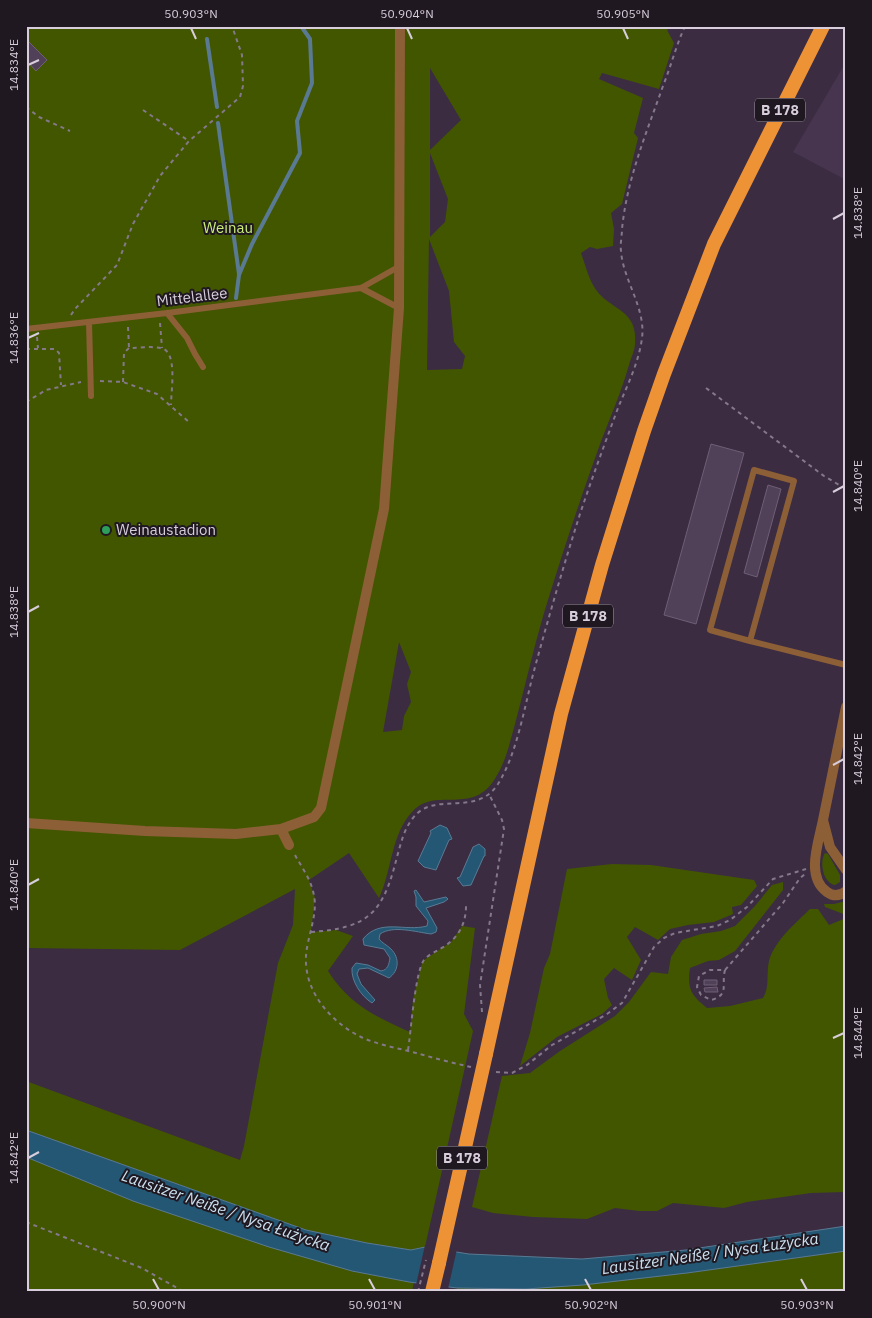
<svg xmlns="http://www.w3.org/2000/svg" width="872" height="1318" font-family="'IBM Plex Sans',sans-serif">
<style>
.built{fill:#47344f}
.green{fill:#425600;fill-rule:evenodd}
.water{fill:#245774;stroke:#5a7a93}
.pier{fill:#3b2c42}
.lines{fill:none;stroke-linecap:round;stroke-linejoin:round}
.stream{stroke:#5a7a93;stroke-width:4}
.building{fill:#514158;stroke:#6f5e76}
.path{stroke:#84788a;stroke-width:2;stroke-dasharray:4 4;stroke-linecap:butt}
.service{stroke:#8d5f37;stroke-width:6}
.pedestrian{stroke:#8d5f37;stroke-width:10}
.minor{stroke:#8d5f37;stroke-width:10}
.trunk{stroke:#ee9236;stroke-width:14}
.path-bridge{stroke:#84788a;stroke-width:2;stroke-dasharray:4 4;stroke-linecap:butt}
.trunk-bridge{stroke:#ee9236;stroke-width:14}
.ticks{fill:none;stroke:#d7cddb;stroke-width:2}
.leisure-dot{fill:#2e9e5b;stroke:#1f1821;stroke-width:2}
.labels{text-anchor:middle;stroke-width:4;stroke-linejoin:round;paint-order:stroke}
.shield{fill:#1f1821;stroke:#a097a3;stroke-width:1}
.shield-label{font-size:14px;font-weight:bold;fill:#d7cddb}
.park-label{font-size:15px;fill:#c9ed77;stroke:#1f1821}
.street-label{font-size:15px;fill:#d7cddb;stroke:#1f1821}
.poi-label{font-size:15px;fill:#d7cddb;stroke:#1f1821;text-anchor:start}
.water-label{font-size:16px;font-style:italic;fill:#cbe0ef;stroke:#1f1821}
.neatline{fill:none;stroke:#d7cddb;stroke-width:2}
.ticks-label{font-size:12px;text-anchor:middle;fill:#d7cddb}
</style>
<rect width="100%" height="100%" fill="#3b2c42"/>
<!-- built -->
<path class="built" d="M846,62V180L793,152Z"/>
<!-- green -->
<path class="green" d="M26,26H673L667,30L674,43L659,89L602,73L599,79L643,98L634,133L638,138L622,204L611,213L614,229L613,246L597,249L590,247L581,253C585,264 588,276 593,285C607,311 638,307 635,343C635,350 631,358 629,365C621,393 609,420 599,447C579,502 561,558 544,613C533,650 525,687 515,724C510,742 506,761 496,777C473,817 437,786 413,811C391,833 392,871 379,898L349,853L309,880L315,898L311,932L336,930L353,936L328,971C349,1004 374,1016 410,1032L413,1000L421,966L424,960L451,942L462,926L475,928L464,1014L473,1031L425,1247L411,1250L367,1243L306,1230L26,1130V1081L240,1160L244,1146L278,963L293,925L295,889L180,950L26,948ZM430,68L461,120L430,150ZM430,153L448,199L445,222L430,237ZM429,239L449,291L454,342L465,356L462,369L427,370ZM399,642L411,672L407,684L411,702L404,716L402,730L383,732Z
M825,853L828,854L840,875V882L835,885C823,883 819,862 825,853Z
M612,864L651,865L754,880L757,886L741,905L732,907L733,914L714,922L688,925L670,929L658,940L635,927L627,937L641,960L632,980L614,968L604,979L608,998L612,1005L602,1014L557,1037L520,1066L530,1033L544,968L550,954L567,869Z
M783,882V890L735,951L719,960L708,961L690,968C687,989 691,995 707,1008L730,1006L763,998C770,987 766,974 769,961C775,940 795,924 810,909H818L829,925L846,918V1192L811,1193L747,1202L724,1208L673,1203L657,1211H639L615,1208L587,1219L533,1217L493,1213L472,1207L502,1076L530,1073L560,1051L615,1016L629,1002L651,972L668,974L671,957L682,940L701,934L721,931L735,926L755,906L772,885Z
M846,901V915L825,907L824,904H834Z
M26,1157L133,1201L352,1271L414,1282L412,1292H26Z
M846,1251V1292H456L457,1288L526,1289L687,1273Z"/>
<!-- water -->
<path class="water" d="M440,825L447,828L452,839L449,840L436,870L424,867L418,861L431,833L430,831Z
M479,844L485,849V856H484L471,885L463,886L457,878L460,877L473,847Z
M416,890L424,902L446,897L448,899L444,902L426,908L437,928L436,932L431,934C416,932 393,925 380,934L379,939C382,943 387,945 391,949C400,958 399,971 389,978L368,968L359,969L357,974L361,984L375,1000L372,1003C361,996 351,981 352,968L356,963L368,965L381,971C388,970 389,964 390,958L384,949L364,945L363,939C380,918 405,932 427,926L428,921L416,906V897L414,891Z
M26,1130L306,1230L367,1243L411,1250L425,1247L469,1254L582,1259L686,1250L846,1226V1251L687,1273L583,1285L526,1289L457,1288L409,1282L352,1271L269,1247L133,1201L26,1157Z"/>
<!-- pier -->
<path class="pier" d="M425,1245L457,1249L448,1289L416,1285Z"/>
<g class="lines">
<!-- stream -->
<path class="stream" d="M207,39L217,107
M218,123L239,274
M236,298L239,275L252,244L300,153L297,121L312,83L310,39L301,26"/>
</g>
<!-- building -->
<path class="building" d="M27,40L47,60L36,71L26,60Z
M711,444L744,453L696,624L664,615Z
M768,485L781,489L757,577L744,573Z
M704,980H717V985H704Z
M717,987L718,992H705L704,988Z"/>
<g class="lines">
<!-- path -->
<path class="path" d="M26,107L39,117L70,131
M143,110L189,141
M71,315L75,309L117,265L133,224L160,176L189,141L240,97L243,86L242,55L232,26
M160,323L162,348
M128,327L129,348
M37,337L38,348
M26,349H55L59,353L61,385
M100,381L123,382L157,394L190,423
M123,382L124,353L129,348C139,348 151,346 161,348C178,351 171,391 171,405
M706,388L824,476L846,489
M26,402L46,390L81,382
M295,855C302,868 312,881 314,896C318,914 307,938 306,956C304,992 331,1022 361,1037C378,1045 398,1048 416,1053C434,1058 453,1063 471,1067
M311,932C369,928 383,913 397,857C401,843 404,829 413,818C434,790 476,818 498,784C518,752 525,703 535,667C549,616 564,564 580,514C592,478 605,443 618,408C627,386 639,362 642,338C646,308 623,280 621,251C620,244 622,236 622,229C627,179 646,134 663,86C671,66 676,46 685,26
M725,970C721,985 730,995 711,1000L701,995L697,987L699,976L710,970H725L783,903L800,878L805,874
M482,1012L480,985L504,829L502,820L489,794
M408,1050C411,1032 415,972 424,960C428,955 435,952 440,949C457,940 466,925 466,906
M496,1072L512,1073L527,1065L552,1045L607,1014L622,1003L654,947L664,938L675,933L717,926L730,920L747,907L773,879L806,869
M26,1222L142,1268L184,1292"/>
<!-- service -->
<path class="service" d="M361,288L399,308
M167,313L187,338L195,354L203,367
M89,322L91,396
M26,329L167,313L361,288L400,266
M754,470L794,481L750,641L710,630Z
M750,641L846,665"/>
<!-- pedestrian -->
<path class="pedestrian" d="M26,823L145,831L236,834L281,829L314,817L321,808L384,509L399,308L400,26
M281,829L289,845"/>
<!-- minor -->
<path class="minor" d="M823,820L846,707
M846,870L830,847L823,820C819,841 805,877 827,892C834,897 840,896 846,891"/>
<!-- trunk -->
<path class="trunk" d="M486,1054L561,714L602,565L644,431L664,374L714,244L823,26
M432,1292L439,1263"/>
<!-- path-bridge -->
<path class="path-bridge" d="M418,1292L426,1260"/>
<!-- trunk-bridge -->
<path class="trunk-bridge" d="M439,1263L486,1054"/>
</g>
<!-- ticks -->
<path class="ticks" d="M191,28L196,39M407,28L412,39M623,28L628,39M28,65L39,60M833,219L844,213M28,338L39,333M833,492L844,486M28,612L39,606M833,765L844,759M28,885L39,879M833,1038L844,1033M28,1158L39,1152M153,1279L159,1290M369,1279L375,1290M585,1279L591,1290M801,1279L807,1290"/>
<!-- markers -->
<circle class="leisure-dot" cx="106" cy="530" r="5"/>
<g class="labels">
<!-- shield labels -->
<g class="shield">
<rect x="755" y="98.5" width="50" height="23" rx="4"/>
<rect x="563" y="604.5" width="50" height="23" rx="4"/>
<rect x="437" y="1146.5" width="50" height="23" rx="4"/>
</g>
<g class="shield-label">
<text x="780" y="115">B 178</text>
<text x="588" y="621">B 178</text>
<text x="462" y="1163">B 178</text>
</g>
<!-- park labels -->
<g class="park-label">
<text x="228" y="233">Weinau</text>
</g>
<!-- street labels -->
<g class="street-label">
<text transform="translate(192 297) rotate(-7)" y="5">Mittelallee</text>
</g>
<!-- poi labels -->
<g class="poi-label">
<text x="116" y="535">Weinaustadion</text>
</g>
<!-- water labels -->
<g class="water-label">
<text transform="translate(226 1210) rotate(19)" y="6">Lausitzer Neiße / Nysa Łużycka</text>
<text transform="translate(710 1253) rotate(-8)" y="6">Lausitzer Neiße / Nysa Łużycka</text>
</g>
</g>
<!-- border -->
<rect width="872" height="1318" fill="none" stroke="#1f1821" stroke-width="55"/>
<rect x="28" y="28" width="816" height="1262" class="neatline"/>
<g class="ticks-label">
<text x="191" y="18">50.903°N</text>
<text x="407" y="18">50.904°N</text>
<text x="623" y="18">50.905°N</text>
<text transform="translate(14 65) rotate(-90)" y="4">14.834°E</text>
<text transform="translate(858 213) rotate(-90)" y="4">14.838°E</text>
<text transform="translate(14 338) rotate(-90)" y="4">14.836°E</text>
<text transform="translate(858 486) rotate(-90)" y="4">14.840°E</text>
<text transform="translate(14 612) rotate(-90)" y="4">14.838°E</text>
<text transform="translate(858 759) rotate(-90)" y="4">14.842°E</text>
<text transform="translate(14 885) rotate(-90)" y="4">14.840°E</text>
<text transform="translate(858 1033) rotate(-90)" y="4">14.844°E</text>
<text transform="translate(14 1158) rotate(-90)" y="4">14.842°E</text>
<text x="159" y="1309">50.900°N</text>
<text x="375" y="1309">50.901°N</text>
<text x="591" y="1309">50.902°N</text>
<text x="807" y="1309">50.903°N</text>
</g>
</svg>
